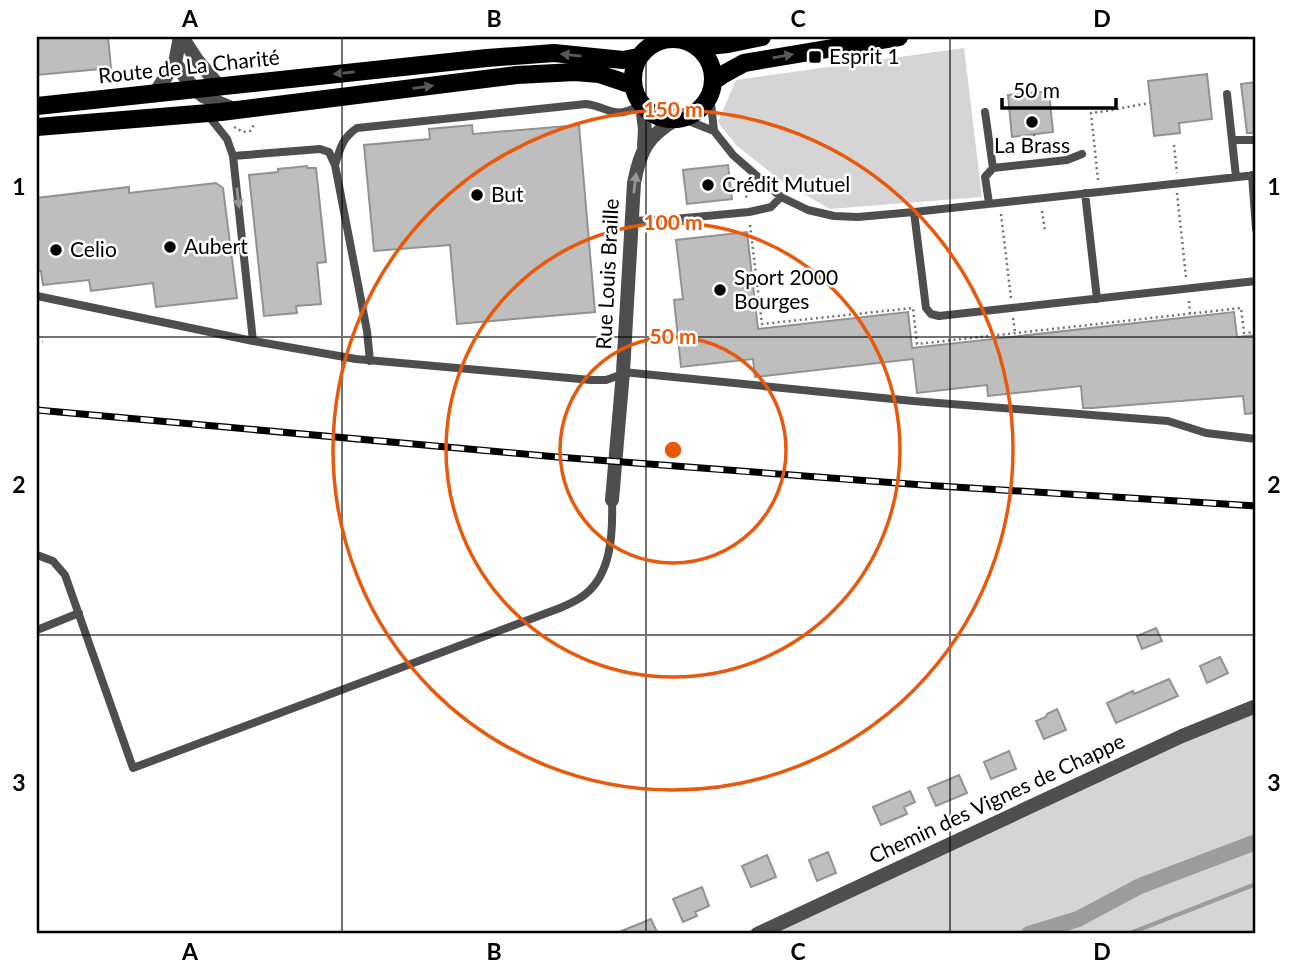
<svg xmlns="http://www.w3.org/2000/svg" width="1293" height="971" font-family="Lato,sans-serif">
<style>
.green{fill:#d5d5d5}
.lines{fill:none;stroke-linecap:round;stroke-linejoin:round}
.stream{stroke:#9c9c9c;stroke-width:4.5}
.canal{stroke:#9c9c9c;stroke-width:16}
.building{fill:#bebebe;stroke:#929292;stroke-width:2}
.path{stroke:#707070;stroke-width:2.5;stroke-dasharray:2 3.5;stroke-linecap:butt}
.lane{stroke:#4e4e4e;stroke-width:8}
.street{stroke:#4e4e4e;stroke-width:14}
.primary{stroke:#000;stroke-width:18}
.rail-casing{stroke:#000;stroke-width:7}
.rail{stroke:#fff;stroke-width:4.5;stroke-dasharray:13;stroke-linecap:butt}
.oneway{fill:#595959}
.oneway2{fill:#959595}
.grid{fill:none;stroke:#000;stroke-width:2;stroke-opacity:0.55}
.ring{fill:none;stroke:#e8590c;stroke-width:3.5}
.poi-dot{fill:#000;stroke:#fff;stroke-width:2.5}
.labels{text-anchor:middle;stroke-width:5;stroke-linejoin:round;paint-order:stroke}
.poi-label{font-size:21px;fill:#000;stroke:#fff;text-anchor:start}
.street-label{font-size:21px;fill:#000;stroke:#fff}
.centre{fill:#e8590c;stroke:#fff;stroke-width:3.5}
.ring-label{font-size:21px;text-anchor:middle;font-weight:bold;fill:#e8590c;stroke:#fff;stroke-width:5;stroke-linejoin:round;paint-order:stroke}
.neatline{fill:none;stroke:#000;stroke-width:2.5}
.grid-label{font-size:23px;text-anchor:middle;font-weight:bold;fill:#000}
</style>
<rect width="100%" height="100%" fill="#fff"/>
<!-- green -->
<path class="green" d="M964,48L982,197L830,209L780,180L736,145L718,122L736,80Z
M1256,706V934H757Z"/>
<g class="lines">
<!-- stream -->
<path class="stream" d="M1128,934L1256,884"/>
<!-- canal -->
<path class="canal" d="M1029,934L1078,919L1140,886L1256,842"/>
</g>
<!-- building -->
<path class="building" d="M37,37H108L111,68L37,75Z
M1207,74L1212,119L1179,123L1180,133L1154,136L1148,81Z
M1256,82V133H1247L1241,84Z
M1049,91L1053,132L1012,137L1008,95Z
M472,125L473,134L579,125L595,312L457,324L450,245L374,251L364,145L430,139L429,129Z
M728,165L732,199L687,204L683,170Z
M307,166V168H316L326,262L317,263L321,304L296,306L297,313L264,316L249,175L278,172V169Z
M216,183L223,188L237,298L156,307L153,283L91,291L89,280L43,285L41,271L37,272V198L129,187V193Z
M747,232L758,329L908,312L912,348L1234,312L1237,337L1256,335V413L1245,414L1243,396L1092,408H1083L1081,386L988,396L987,385L917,393L913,359L755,377L753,359L681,367L674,300L683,299L676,240Z
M1156,628L1162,641L1142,649L1137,636Z
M1220,657L1228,673L1207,683L1200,666Z
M1169,679L1178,696L1116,723L1107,703L1133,691L1134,694Z
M1057,709L1066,730L1044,739L1036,721L1046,717L1047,714Z
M1009,751L1016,769L991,779L984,762Z
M959,775L967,793L936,806L928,788Z
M910,791L915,802L904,807L907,814L881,825L873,807Z
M828,852L836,873L817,881L809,860Z
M767,855L776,877L751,887L742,866Z
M702,887L709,906L695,912L697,916L683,922L673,899Z
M651,919L658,934H614Z"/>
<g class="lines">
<!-- path -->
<path class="path" d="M234,127L243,132L250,131L254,125
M1034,134L1036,152
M1174,145L1177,173
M746,180L744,182L747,201
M1098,180L1091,113C1111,111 1130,106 1150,103
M1177,193L1186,277
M1042,211L1045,231
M1001,214L1011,298
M750,225L762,324L913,308L917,344L1241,308L1244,333L1256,332
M1189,301L1190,314
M1013,318L1015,332
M37,343L43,342"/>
<!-- lane -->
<path class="lane" d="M1227,94L1236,177
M710,95L714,131
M985,112L993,168
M207,114L227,139L233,156L253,341
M681,118L714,131L733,155L781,197L808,210L834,216L858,217L914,212L1256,175
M1232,140H1256
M233,156L320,149L329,152L335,165L367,331L370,361
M335,165C340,149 342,138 357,128L586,104C597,105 604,110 614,112C623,114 633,109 642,105
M1252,175L1256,229
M1085,193L1097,299
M989,203L985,177L993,168L1067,160L1082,154
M914,212L926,308L931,314L939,316L1256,281
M633,221L674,219L749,212L771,207L781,197
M37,296L253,341L356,359L591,380H606L623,374
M623,372L913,401L1168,421L1206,433L1256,439
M37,555L53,561L65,575L133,768L560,608C567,605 574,602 580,598C612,578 613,533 612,500
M37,630L79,613"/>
<!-- street -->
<path class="street" d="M182,37L197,60L219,86
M683,37L686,40
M659,40V37
M175,63L194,89L203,96L236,110
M155,93L175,63L180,37
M642,105L645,130L644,146
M612,500L623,372L634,183C640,151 647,136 677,119
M757,934L1182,736L1256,706"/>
<!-- primary -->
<path class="primary" d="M633 79a40 40 0 1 1 80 0a40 40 0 1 1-80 0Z
M698,47L728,44L762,37
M714,81L724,74L744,63L899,37
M37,106L487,58L554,53L623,60L638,57
M37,127L221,112L517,75L575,72L599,74L632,85"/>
<!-- rail casing -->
<g class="rail-casing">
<path id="rail" d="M37,410L557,457L923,485L1256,506"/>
</g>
<!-- rail -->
<use href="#rail" class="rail"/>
</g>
<!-- one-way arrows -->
<defs><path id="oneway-solid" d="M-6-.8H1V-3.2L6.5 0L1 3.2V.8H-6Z" transform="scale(1.75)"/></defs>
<g class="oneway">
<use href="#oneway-solid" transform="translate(571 55) rotate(-174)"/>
<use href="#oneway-solid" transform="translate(783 56) rotate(-10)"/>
<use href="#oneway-solid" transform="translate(344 73) rotate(174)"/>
<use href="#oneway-solid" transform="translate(423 87) rotate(-7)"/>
</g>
<g class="oneway2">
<use href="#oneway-solid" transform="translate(635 183) rotate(-83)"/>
<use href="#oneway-solid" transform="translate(238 198) rotate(84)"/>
</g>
<!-- grid -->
<path class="grid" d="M342,37V934M646,37V934M950,37V934M37,337H1256M37,635H1256"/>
<!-- distance rings -->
<g class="ring">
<circle cx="673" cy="450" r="113"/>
<circle cx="673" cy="450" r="227"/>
<circle cx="673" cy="450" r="340"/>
</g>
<!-- markers -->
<g class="poi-dot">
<rect x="808" y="50" width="14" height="14" rx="3.5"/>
<circle cx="1032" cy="122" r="7"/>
<circle cx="708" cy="185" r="7"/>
<circle cx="477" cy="195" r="7"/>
<circle cx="170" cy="247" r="7"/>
<circle cx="56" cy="250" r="7"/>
<circle cx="720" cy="290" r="7"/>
</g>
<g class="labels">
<!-- poi labels -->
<g class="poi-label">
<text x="829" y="64">Esprit 1</text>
<text x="1032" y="153" text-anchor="middle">La Brass</text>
<text x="722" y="192">Crédit Mutuel</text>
<text x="491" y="202">But</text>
<text x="184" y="254">Aubert</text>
<text x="70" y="257">Celio</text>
<text x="734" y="285">Sport 2000<tspan x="734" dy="24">Bourges</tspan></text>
</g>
<!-- street labels -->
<g class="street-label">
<text transform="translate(189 67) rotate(-6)" y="7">Route de La Charité</text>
<text transform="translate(608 274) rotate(-87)" y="7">Rue Louis Braille</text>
<text transform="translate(997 799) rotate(-25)" y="7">Chemin des Vignes de Chappe</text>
</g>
</g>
<circle cx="673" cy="450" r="10" class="centre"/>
<g class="ring-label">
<text x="673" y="117">150 m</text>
<text x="673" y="230">100 m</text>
<text x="673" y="344">50 m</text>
</g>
<!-- border -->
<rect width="1293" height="971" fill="none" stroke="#ffffff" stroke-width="77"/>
<!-- scale -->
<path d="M1002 98v10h114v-10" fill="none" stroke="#000000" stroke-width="3.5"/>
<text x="1013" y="98" font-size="21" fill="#000000" stroke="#ffffff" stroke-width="5" paint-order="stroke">50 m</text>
<rect x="38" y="38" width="1216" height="894" class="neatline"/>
<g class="grid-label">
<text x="190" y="27">A</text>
<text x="494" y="27">B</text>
<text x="798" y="27">C</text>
<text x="1102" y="27">D</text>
<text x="19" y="195">1</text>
<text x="1274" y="195">1</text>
<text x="19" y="493">2</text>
<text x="1274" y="493">2</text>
<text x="19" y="791">3</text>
<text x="1274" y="791">3</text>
<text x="190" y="960">A</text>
<text x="494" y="960">B</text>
<text x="798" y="960">C</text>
<text x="1102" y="960">D</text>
</g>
</svg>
